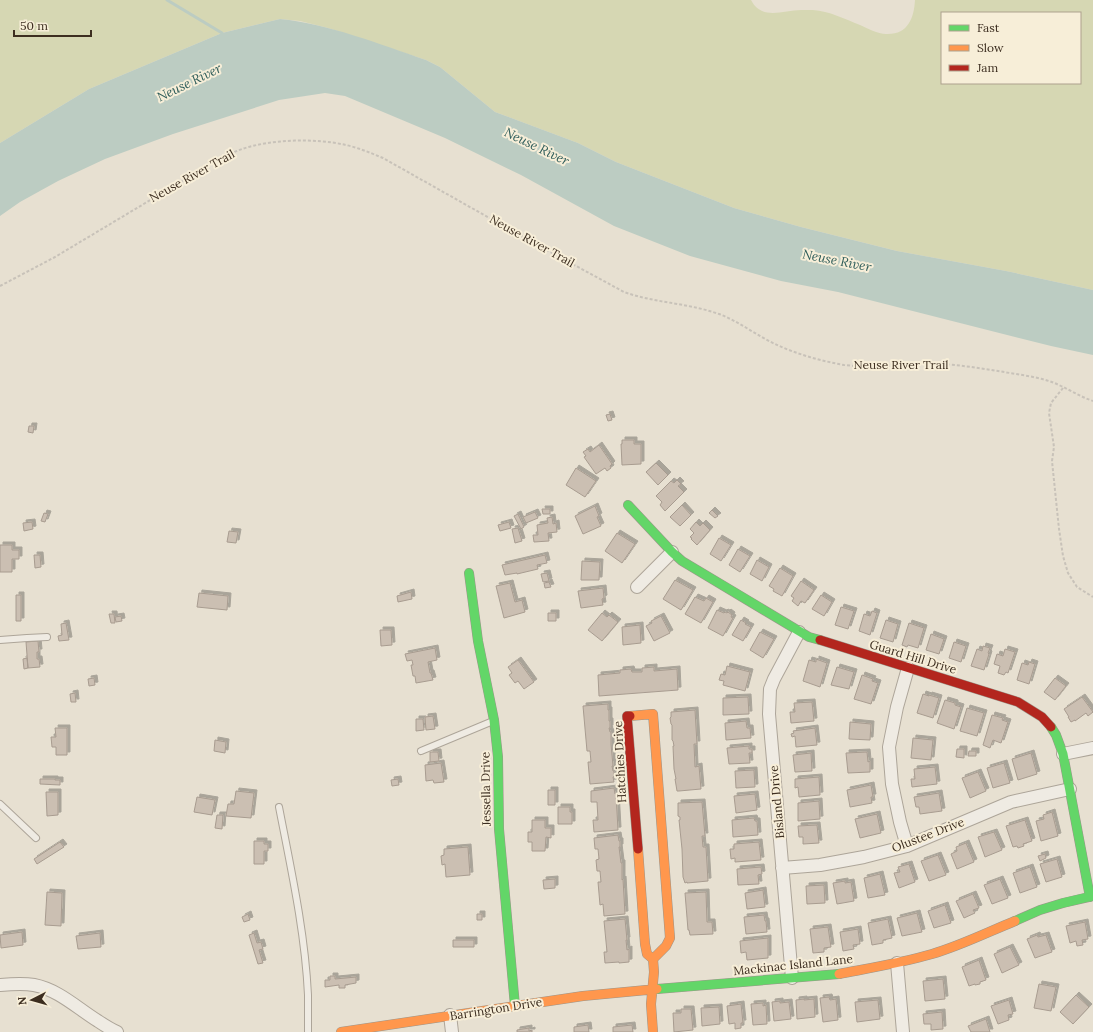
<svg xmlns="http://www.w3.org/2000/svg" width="1093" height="1032" font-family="Lora,serif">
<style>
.green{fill:#d6d7b3;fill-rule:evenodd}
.water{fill:#bcccc2}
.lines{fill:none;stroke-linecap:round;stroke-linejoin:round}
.stream{stroke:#bcccc2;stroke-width:3}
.building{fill:#cbbfb2;stroke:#a89c90;filter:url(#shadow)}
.lane-casing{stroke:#ada599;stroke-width:8}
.street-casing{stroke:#ada599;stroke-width:14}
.fast-casing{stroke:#9c958a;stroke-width:10}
.slow-casing{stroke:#9c958a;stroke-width:10}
.jam-casing{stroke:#9c958a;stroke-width:10}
.path{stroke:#c8c2b9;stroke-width:2;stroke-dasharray:3 2;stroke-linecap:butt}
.lane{stroke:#efebe3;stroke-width:6}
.street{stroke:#efebe3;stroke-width:12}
.fast{stroke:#63d668;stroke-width:9}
.slow{stroke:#ff974d;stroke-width:9}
.jam{stroke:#b3261e;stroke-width:9}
.labels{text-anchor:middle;stroke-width:4;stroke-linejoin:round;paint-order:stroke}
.street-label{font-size:12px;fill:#3d2e20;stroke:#f7eed8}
.water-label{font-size:13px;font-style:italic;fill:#2f5d5a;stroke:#f7eed8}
</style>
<defs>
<filter id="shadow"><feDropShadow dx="3" dy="-3" stdDeviation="0" flood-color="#0004"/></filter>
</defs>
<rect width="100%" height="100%" fill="#e7e0d1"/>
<!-- green -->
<path class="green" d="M0,0H751C762,21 783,10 801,10C805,10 809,10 813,10C829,11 845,19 860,25C867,28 878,34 886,34C908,35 914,18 915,0H1093V290L1006,271L897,251L801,227L734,208L616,162L578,143L495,112L440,67L426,60L328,28L300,21L280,19L222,33L89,89L0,143ZM942,13H1080V83H942Z"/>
<!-- water -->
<path class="water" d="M280,19C329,24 379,44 426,60L440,67L495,112L578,143L616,162L734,208L801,227L897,251L1006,271L1093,290V355L1051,346L838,292L781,281L690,256L614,226L521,175L445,138L345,96L325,93L279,100L173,134L105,159L58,181L20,202L0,216V143L89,89L222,33Z"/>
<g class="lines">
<!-- stream -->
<path class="stream" d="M167,0L222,33V37"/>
</g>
<!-- building -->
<path class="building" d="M610,414L612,420L608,421L606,415Z
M29,426H34L33,433L28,432Z
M622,440H634V444H641V464L622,465L621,444H622Z
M599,445L612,464L610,466L611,468L607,471L605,468L596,474L584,457L586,456L583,452L588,449L590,452Z
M656,463L668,475L658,485L646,472Z
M576,468L596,481L585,497L566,485Z
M677,480L681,484L678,486L684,492L665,511L660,505L662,502L656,496L671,481L674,483Z
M682,505L691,515L680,526L670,517Z
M595,506L599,516L597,517L601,526L583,534L575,516Z
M542,509H550V514H543Z
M712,510L718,516L715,518L709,513Z
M535,512L538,518L526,523L523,517Z
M44,513L48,514L45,522L41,521Z
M518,514L524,527L521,529L514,516Z
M552,517L553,524L556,523L557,532L548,533L549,541L534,542L533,535H538L537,525L548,523L547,518Z
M32,522L33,529L24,531L23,523Z
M509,522L511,528L500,531L498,525Z
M696,522L700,526L703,523L710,530L697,545L691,539L692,538L690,537L694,533L690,529Z
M518,528L522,541L515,543L512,529Z
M229,531L238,532L236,543L227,542Z
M617,533L635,544L622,563L605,551Z
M719,538L731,545L721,561L710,554Z
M0,545H12V550H19V559H12V572H0Z
M738,549L750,556L740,572L729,565Z
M34,555H40L41,567L35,568Z
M545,555L547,563L537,565L538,569L517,574V573L505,575L502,565Z
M757,560L769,567L762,581L750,574Z
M582,561L600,562L599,580H581Z
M780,568L793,576L782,596L773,591L774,589L769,586Z
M547,573L549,581L543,582L541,574Z
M675,580L693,590L681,610L663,599Z
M801,581L814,590L805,603L801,601L798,606L792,601L794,598L791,596Z
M549,582L551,587L545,588L544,583Z
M510,583L515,602L522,600L525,612L504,618L496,586Z
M603,588L604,598L602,599L603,605L581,608L578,591Z
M411,592L412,599L398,602L397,596Z
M199,593L228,596L227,610L197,607Z
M16,595H21V621H16Z
M821,595L832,602L824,616L812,609Z
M695,597L704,601L706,598L713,602L701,623L685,614Z
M841,607L854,611L848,629L835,625Z
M717,610L724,613L725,612L727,613L728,612L732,615L731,617L733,618L723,636L708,628Z
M872,611L877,613L870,635L859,631L864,614L870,616Z
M548,613H556V621H548Z
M602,613L607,617L609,615L618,622L602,641L588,630Z
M109,614H114L115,623H111Z
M121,616L122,621L116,622L115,617Z
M661,616L670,633L654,641L646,626L652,623L651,621Z
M741,620L746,623L745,624L751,627L743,641L732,635Z
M886,620L898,624L893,642L880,638Z
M66,623L69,640L59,641L58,636L62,635L61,624Z
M909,623L924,628L918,648L908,645L907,647L902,645Z
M640,625L641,643L623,645L622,627Z
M380,630H391L392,645L381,646Z
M760,632L774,639L763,658L750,650Z
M931,634L944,639L939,654L926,650Z
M37,641H38L39,652H37V659H39L40,667L28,668L26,642Z
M954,642L966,646L961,662L949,658Z
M983,646L990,648L988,653L989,654L984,670L971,666L977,649L982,651Z
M435,648L437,660L428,662L430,673H431L433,680L416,683L415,676H413L411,665H413L412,660L407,661L405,654Z
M1005,649L1015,652L1008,673L1006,672L1004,675L998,673L1000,666L994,664L997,654L1003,656Z
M27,658L28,668L24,669L23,659Z
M816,659L827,663L820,687L803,681L809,660L816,662Z
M518,660L534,682L524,689L518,681L515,683L509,675L512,673L508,667Z
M1029,662L1035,664L1029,684L1017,680L1022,663L1028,665Z
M727,666L750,672L745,691L723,685L724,681L719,680L721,674L725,675Z
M654,667V671L677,669L678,690L599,696L598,675L620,673V670L631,669L632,672H642V668Z
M837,667L854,672L849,689L831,685Z
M862,675L873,679L872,681L878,683L871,704L854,699Z
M94,678L95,685L89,686L88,679Z
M1055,678L1066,686L1055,700L1044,692Z
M75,693L76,702H71L70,694Z
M923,694L929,696V695L939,698L933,718L917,713Z
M748,697L749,714L723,715V698Z
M1082,697L1093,712L1088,716L1086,713L1075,721V720L1071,722L1068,717H1069L1064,709Z
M945,700L955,703V705L961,707L954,729L937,723Z
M812,702L814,721L791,723L790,712H795L794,703Z
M608,704V710H609V721H610V728H609L610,732H611V744L613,766H612L613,771H614V777H613L614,782L590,784L588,762H591L590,751H587L583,706Z
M967,708L984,713L977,736L960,731Z
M695,710L697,744H694L695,767L699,766L701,789L679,791H677L675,779H676L674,769L673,746H674L673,741L672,740V725L671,724L670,718L671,717V712Z
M992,715L1003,718L1002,720L1008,722L1001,743L993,740L990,748L983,745Z
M433,716L435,729L426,730L425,717Z
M416,719H423L424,730L416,731Z
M746,721L747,728H750L751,738L726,740L725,723Z
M850,722L871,724L870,740L849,739Z
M55,728H67V755H56V747H52L51,737H56Z
M815,728L817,745L796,747L795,736L792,737L791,734L794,733L793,731Z
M913,738L933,740L931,760L911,758Z
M215,740L226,742L225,753L214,751Z
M749,746V749H752V753H749L750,763L729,764L727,748Z
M957,749H964V758L956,757Z
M969,751H976V756H968Z
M430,752H438L439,761L430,762Z
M867,752L868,762L870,761V772L848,773L846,753Z
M811,753L812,771L795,772L793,755Z
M1031,753L1037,774L1018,780L1012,759Z
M441,763L444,782L434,783L433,780L426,781L425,765Z
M1004,763L1010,783L993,788L987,768Z
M935,767L937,784L912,787L911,779H915L914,769Z
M754,770L755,787L736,788L735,771Z
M978,772L986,791L970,798L962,778Z
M819,777L820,795L799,797L798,787L795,788V779Z
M40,779H55V780H60V785L40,784Z
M398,779L399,785L392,786L391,780Z
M871,785L873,797H871L872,803L850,807L847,790Z
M614,788L615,794H616L618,830L594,832L593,820H598L597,802H591V791Z
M548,790H555V805H548Z
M236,791L254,793L251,818L226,816L228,804H234Z
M46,792H58V815L47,816Z
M939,793L942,811L920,814L919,807H916L914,797Z
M755,794L757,810L736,813L734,796Z
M197,797L215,800L212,815L194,812Z
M819,801L820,819L798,821V803Z
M702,802L705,836H702L703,847H706L708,881L687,883V882L685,883L683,877L682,849L679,820H680V817L678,816V803Z
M558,807H570V812H572V824H558Z
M1052,812L1058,836L1041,841L1036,821L1044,819L1043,815Z
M877,814L881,833L860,838L855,819Z
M217,815H223L222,829L215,828Z
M754,818L755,821H757L758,835L733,837L732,820Z
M532,820H545V828H551V838L546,837L545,851H532V842H528V832H532Z
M1025,820L1032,841L1023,844L1024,846L1018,848L1017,846L1013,847L1006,826Z
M817,825L819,843L803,844V837H799L798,826Z
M994,832L1002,850L985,857L978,837Z
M618,835L619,841H620V847H619L621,863H622V880L623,879L625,914L604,916L603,904L600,905L598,882H601L600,871H597L596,860L599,859L598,849H595L594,838Z
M254,841H264V844H268V851H264V864H254Z
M60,842L64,847L37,864L34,859Z
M759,842L761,860L735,862V858L731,859L730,849H734V844Z
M966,843L974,862L957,869L951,854L957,851L956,847Z
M468,847L470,875L446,877L445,864L442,865L441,856L444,855V849Z
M1045,854L1046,858L1040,861L1038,856Z
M938,855L946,875L929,881L921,861Z
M1057,859L1062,877L1046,882L1040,864Z
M909,864L915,882L899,888L894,873L900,872L898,867Z
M761,867L762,874L758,875L759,884L738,885L737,869Z
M1030,867L1037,887L1020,893L1013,873Z
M880,874L885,895L868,898L864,878Z
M555,879V888L544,889L543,880Z
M1000,879L1008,898L992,904L984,885Z
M845,881V883L851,882L854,901L837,904L833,883Z
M824,885L825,903L807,904L806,886Z
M763,890L765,907L747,909L745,893Z
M47,892L62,893L61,926L45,925Z
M706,892L707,922H712L713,934L690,935L689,930H688L685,893Z
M973,894L979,908L973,910L975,913L964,918L956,901Z
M945,905L951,923L934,928L928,911Z
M917,913L922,932L902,936L897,918Z
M248,914L250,920L244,922L242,917Z
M477,914H482V920H477Z
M764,915L765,921H766L767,932L746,934L744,917Z
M625,919L627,940H626L627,950L629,949V962L619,963V962L605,963L604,952H607L604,921Z
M888,919L892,938L883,940V943L872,945L868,923Z
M1085,922L1088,939L1082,940L1083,945L1077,946L1076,941L1070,943L1066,926Z
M828,927L831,947L824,948V952L813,953L810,929Z
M858,929L860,944L853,945L854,949L843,951L840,932Z
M22,932L23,945L1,948L0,935Z
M100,933L101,947L78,949L76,936Z
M254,933L257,943L261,942L263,949L259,950L263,963L258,964L249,935Z
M1037,935L1038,937L1046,935L1052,952L1035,958L1027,939Z
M768,938V958L747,960L746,952L741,953L740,941Z
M453,940H474V947H453Z
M1010,947L1019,965L1002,973L994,954Z
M979,960L986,980L980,982V984L975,985V984L969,986L962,967Z
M330,976H335V979L356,977V983L345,985V988H339V985L325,987V980H330Z
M943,979L945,999L925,1001L923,981Z
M1039,984L1056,987L1051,1011L1034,1008Z
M1076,995L1089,1007L1073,1024L1060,1012Z
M829,997L830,1000L836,999L838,1020L823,1022L820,998Z
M804,999V1000L814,999L815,1017L797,1019L796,1000Z
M878,1000L880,1019L857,1022L855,1002Z
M1009,1000L1013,1014L1008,1015L1009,1020L998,1024L991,1006Z
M780,1001V1003L789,1002L791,1019L774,1021L772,1002Z
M763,1003V1006L766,1005L767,1024L753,1025L751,1004Z
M741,1004L743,1023H741V1028L735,1029V1023L729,1024L727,1006Z
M719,1007L720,1024L702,1026L701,1008Z
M681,1009H691L693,1030L674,1032L673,1013H681Z
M942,1012L943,1029L931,1030V1024H924L923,1014Z
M986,1019L990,1032H971L968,1026Z
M588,1025L589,1032H574V1027Z
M632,1025L633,1032H613V1027Z
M529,1028V1031L532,1030V1032H517V1030Z"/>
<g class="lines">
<!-- lane casing -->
<g class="lane-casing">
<path id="lane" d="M0,640L27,638L47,637
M421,751L493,721
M0,804L36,838
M279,807C291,869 305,932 308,995C308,1007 308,1020 308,1032"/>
</g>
<!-- street casing -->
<g class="street-casing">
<path id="street" d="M637,587L672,552
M1063,754L1093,748
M907,846L900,822L892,784L889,747L897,707L908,668
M782,868L820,865L864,857L907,846L1011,802L1070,789
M897,963L903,1032
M792,978L769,714L770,689L774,679L799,632
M0,985C11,984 23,983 34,985C59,990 77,1008 98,1021C104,1025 110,1029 117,1032
M450,1015L452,1032"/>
</g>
<!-- fast casing -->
<g class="fast-casing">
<path id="fast" d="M628,505L672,552L682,561L809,637L820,640
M469,573L478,641L494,720L498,757L499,829L515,1006
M1051,727L1056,735L1063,754L1090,897
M1015,921L1040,910L1063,903L1093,896
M657,989L839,974"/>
</g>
<!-- slow casing -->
<g class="slow-casing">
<path id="slow" d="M630,716L653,714L670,938L666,946L653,959
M638,849L645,944L647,954L653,959L654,972L651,1004L653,1032
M839,974C870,968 901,963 932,954C960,946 988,932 1015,921
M341,1032L583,996L657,989"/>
</g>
<!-- jam casing -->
<g class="jam-casing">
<path id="jam" d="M820,640L1018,702L1042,717L1051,727
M630,716H627L638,849"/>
</g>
<!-- path -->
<path class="path" d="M0,286L55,257L214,162C223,158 233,152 242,149C272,139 315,138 346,145C359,148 371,153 383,158L532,242L624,292C655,303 688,303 719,314C738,321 756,335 775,344C796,354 821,361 844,365C877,369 909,362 941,364C960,365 979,368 998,371C1015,374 1033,376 1049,381C1064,386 1078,396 1093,401
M1063,388L1051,403L1049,413L1054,447L1052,461L1059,529L1063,556L1068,573L1077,587L1093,597"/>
<!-- lane -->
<use href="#lane" class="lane"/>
<!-- street -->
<use href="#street" class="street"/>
<!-- fast -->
<use href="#fast" class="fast"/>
<!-- slow -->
<use href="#slow" class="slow"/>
<!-- jam -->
<use href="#jam" class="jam"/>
</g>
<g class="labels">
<!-- street labels -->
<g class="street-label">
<text transform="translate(192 176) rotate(-29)" y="4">Neuse River Trail</text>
<text transform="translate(532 241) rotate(29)" y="4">Neuse River Trail</text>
<text x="901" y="369">Neuse River Trail</text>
<text transform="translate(913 657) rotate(17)" y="4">Guard Hill Drive</text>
<text transform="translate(620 762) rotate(-93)" y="4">Hatchies Drive</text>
<text transform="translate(486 789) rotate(-91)" y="4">Jessella Drive</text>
<text transform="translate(777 802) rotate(-95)" y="4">Bisland Drive</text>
<text transform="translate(928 835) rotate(-21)" y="4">Olustee Drive</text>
<text transform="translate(793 965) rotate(-6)" y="4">Mackinac Island Lane</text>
<text transform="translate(496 1009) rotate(-9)" y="4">Barrington Drive</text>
</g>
<!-- water labels -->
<g class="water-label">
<text transform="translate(189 82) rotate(-26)" y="5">Neuse River</text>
<text transform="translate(537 146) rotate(26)" y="5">Neuse River</text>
<text transform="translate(837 260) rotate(11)" y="5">Neuse River</text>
</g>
</g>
<!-- legend -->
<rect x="941" y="12" width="140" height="72" fill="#f7eed8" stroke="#ada18e"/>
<rect x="949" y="25" width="20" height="6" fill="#63d668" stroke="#ada18e"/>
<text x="977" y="32" font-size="12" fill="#3d2e20">Fast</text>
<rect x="949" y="45" width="20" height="6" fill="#ff974d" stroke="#ada18e"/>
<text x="977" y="52" font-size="12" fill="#3d2e20">Slow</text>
<rect x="949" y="65" width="20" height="6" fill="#b3261e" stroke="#ada18e"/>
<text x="977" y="72" font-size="12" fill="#3d2e20">Jam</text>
<!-- north arrow -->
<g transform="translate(32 1000) rotate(264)" stroke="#f7eed8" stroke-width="3" paint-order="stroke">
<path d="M0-3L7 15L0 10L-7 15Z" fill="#3d2e20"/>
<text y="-6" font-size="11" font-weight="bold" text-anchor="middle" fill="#3d2e20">N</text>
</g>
<!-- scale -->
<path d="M14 30v6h77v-6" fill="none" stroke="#3d2e20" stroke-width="2"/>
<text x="20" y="30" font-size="12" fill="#3d2e20" stroke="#f7eed8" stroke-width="3" paint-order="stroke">50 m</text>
</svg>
